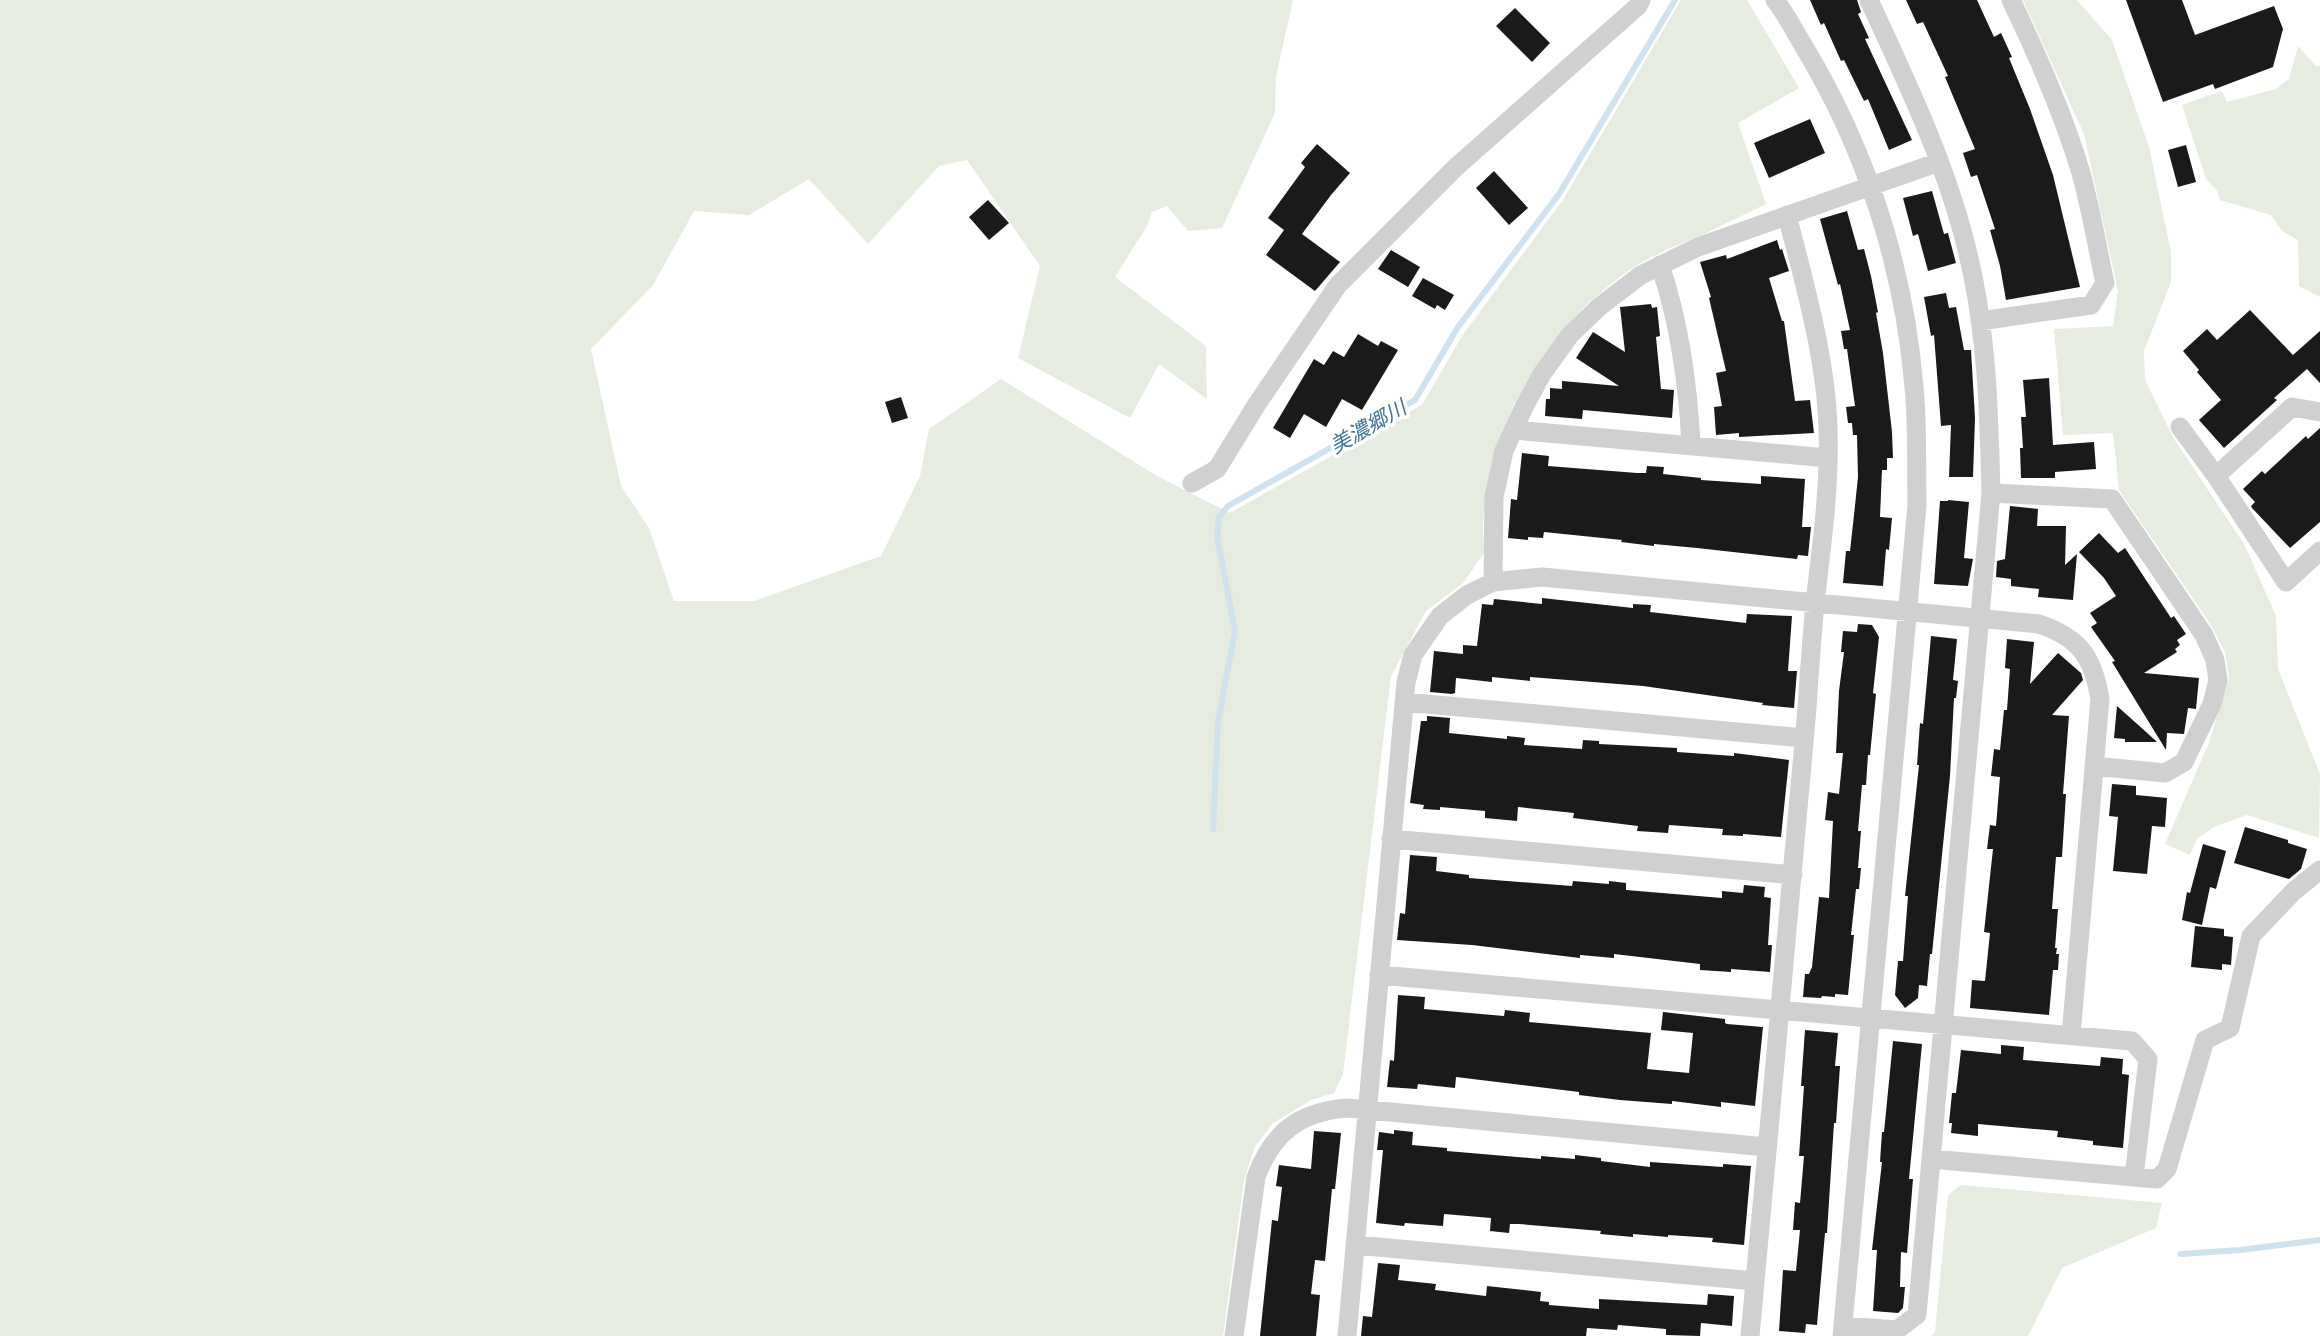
<svg xmlns="http://www.w3.org/2000/svg" width="2320" height="1336" font-family="Helvetica,'Noto Sans JP',sans-serif">
<style>
.green{fill:#e6ecdf}
.lines{fill:none;stroke-linecap:round;stroke-linejoin:round}
.stream{stroke:#cfe2ee;stroke-width:6}
.building{fill:#1a1a1a}
.street{stroke:#d0d0d0;stroke-width:19}
.labels{text-anchor:middle;stroke-width:7;stroke-linejoin:round;paint-order:stroke}
.water-label{font-size:21px;font-style:italic;fill:#3f7597;stroke:#fff}
</style>
<rect width="100%" height="100%" fill="#fff"/>
<!-- green -->
<path class="green" d="M0,0H1293L1276,76L1275,113L1222,228L1188,231L1167,206L1152,212L1147,226L1115,277L1206,346L1207,399L1159,364L1130,418L1018,358L1040,266L967,160L939,166L868,244L809,179L749,215L694,211L653,285L591,349L621,486L649,528L674,601H754L881,556L920,476L929,429L1001,379L1157,476L1230,513L1422,405L1462,336L1563,200L1681,0H1747L1799,88L1738,123L1766,204L1704,234L1670,248L1642,262L1618,278L1588,303L1569,323L1544,355L1514,404L1499,442L1489,482L1483,524L1484,553L1463,583L1426,611L1391,676L1343,1074L1334,1093L1311,1100L1273,1123L1255,1146L1244,1180L1223,1336H0Z
M2023,0H2077L2112,40L2149,147L2171,252V282L2144,351L2145,380L2174,439L2244,544L2276,616L2278,669L2320,774L2319,838L2247,815L2214,827L2197,839L2190,855L2165,844L2208,745L2229,678L2225,652L2211,625L2119,490L2113,433L2063,435L2054,329L2113,326L2118,291L2084,134Z
M2298,46L2316,66H2320V297L2299,286L2298,240L2282,231L2271,215L2220,200L2217,190L2206,179L2182,105L2222,91L2227,102L2276,89L2289,79Z
M1961,1185L2162,1203L2156,1228L2062,1268L2028,1336H1931L1935,1332L1948,1195Z"/>
<g class="lines">
<!-- stream -->
<path class="stream" d="M1213,829L1218,722L1235,631L1217,536L1219,517L1228,506L1415,400L1458,327L1559,194L1675,0
M2181,1254L2240,1250L2320,1240"/>
</g>
<!-- building -->
<path class="building" d="M1810,0H1857L1861,12L1858,14L1869,38L1865,39L1912,140L1889,150L1868,99L1864,101L1844,60L1841,61L1824,23L1821,25Z
M1906,0H1977L1994,37L2001,33L2012,57L2009,58L2030,109L2053,175L2080,287L2006,300L2000,266L1990,230L1995,229L1977,175L1971,177L1963,153L1975,149L1945,77L1948,76L1923,22L1917,24Z
M2126,0H2182L2195,35L2274,6L2283,29L2273,67L2215,89L2213,84L2163,102Z
M1515,8L1550,43L1532,62L1496,26Z
M1810,119L1825,153L1769,178L1754,143Z
M1317,144L1350,173L1331,195L1302,234L1340,262L1315,291L1266,255L1284,230L1268,218L1305,167L1301,163Z
M2186,145L2196,182L2178,187L2168,150Z
M1494,171L1528,208L1509,225L1476,188Z
M1932,191L1944,234L1948,233L1956,263L1928,271L1918,234L1913,236L1903,198Z
M988,200L1009,223L989,240L969,217Z
M1847,211L1858,250L1864,249L1871,276L1878,312L1876,313L1883,353L1892,432L1893,458H1887V470H1882L1880,517L1892,518L1889,550L1886,549L1883,586L1843,583L1846,551H1850L1854,515L1858,477L1857,435H1853L1852,423H1848L1846,407L1855,406L1847,349H1844L1841,331L1850,330L1840,284L1838,285L1820,219Z
M1777,240L1780,250L1782,249L1789,271L1769,278L1782,321H1784L1795,401L1810,400L1814,433L1739,437V433L1716,435L1714,407L1722,406L1716,373L1726,371L1709,298L1711,297L1700,262L1726,255L1727,259Z
M1391,250L1420,267L1408,287L1378,269Z
M1423,278L1454,295L1445,310L1437,305L1435,309L1412,296Z
M1946,293L1949,308L1956,307L1964,350H1971L1975,418L1973,477H1949L1951,425L1941,426L1934,335L1931,336L1924,297Z
M1651,304L1652,308L1657,307L1660,336L1656,337L1661,389L1674,390L1672,418L1583,410L1582,419L1545,416L1546,399H1550V388L1562,389V381L1619,386L1576,358L1593,332L1625,352L1620,307Z
M2250,310L2293,355L2320,331V383L2307,369L2274,398L2277,400L2224,448L2199,420L2221,400L2197,372L2199,370L2183,351L2207,329L2217,340Z
M1358,334L1378,346L1381,341L1398,350L1362,410L1342,399L1326,427L1304,414L1290,438L1273,428L1314,359L1324,365L1333,351L1344,357Z
M2049,378L2053,445L2094,442L2096,469L2055,472V478H2021L2020,448H2023L2021,417H2026L2023,380Z
M901,397L908,418L892,423L885,402Z
M2320,428V522L2290,548L2252,508L2251,506L2255,502L2243,489L2262,471L2265,474L2306,436L2308,439Z
M1522,453L1549,456L1548,466L1637,473H1646L1647,466L1664,467L1663,474L1701,478V480L1761,484V476L1805,479L1802,527H1811L1808,556L1798,555L1797,559L1697,548L1654,544V546L1621,542L1622,540L1544,532L1543,538L1528,537V540L1508,538L1511,499L1517,500Z
M1948,500L1969,502L1964,558L1973,559L1968,586L1934,584L1940,501H1948Z
M2010,506L2038,509L2037,526H2066L2065,565L2077,554L2073,600L2038,597L2039,589L2011,586V579L1996,577L1997,561L2005,559Z
M2099,533L2118,553L2125,548L2171,618L2174,616L2186,634L2177,640L2180,645L2175,649L2177,652L2144,673L2199,678L2196,709L2188,708L2184,734L2167,733L2166,750L2112,662L2115,661L2091,627L2097,623L2090,613L2116,596L2104,578L2079,552Z
M1542,598L1633,608V604L1651,605L1650,612L1746,623L1747,614L1792,616L1788,671H1797L1794,708L1762,705L1763,703L1643,686L1530,677V681L1492,677V682L1456,678L1455,693L1452,694L1430,692L1434,651L1463,654V645L1477,646L1482,604L1493,605L1494,599L1542,604Z
M1858,624L1872,625L1879,637L1873,693L1876,694L1870,755H1868L1866,785H1862L1858,831H1861L1858,868H1861L1859,889H1856L1851,935H1854L1848,995L1835,994V997L1822,996L1821,998L1803,997L1805,974H1809L1812,967L1819,897L1829,898L1833,821L1825,820L1828,792L1839,794L1843,753H1836L1839,691L1844,652H1841L1843,631L1857,632Z
M1931,636L1957,639L1953,680L1958,681L1956,698H1954L1950,776L1932,954H1930L1927,986L1919,985L1918,998L1905,1008L1895,995L1898,961H1903L1908,896H1905L1919,765H1917L1920,723L1923,724Z
M2007,639L2034,642L2030,684L2058,653L2081,673L2083,680L2052,715L2069,716L2063,794H2066L2062,857H2056L2052,909H2058L2055,948H2057L2056,954H2059L2058,970H2053L2049,1015L1970,1008L1972,980L1985,981L1990,933L1984,932L1993,849H1987L1990,825L1996,826L2000,777L1991,776L1994,749L2000,750L2004,710H2007L2010,669L2005,668Z
M2117,706L2145,731L2157,742H2125V739L2114,738Z
M1427,716L1450,718L1449,733L1507,739V736L1525,738L1524,745L1582,749L1583,740L1599,741V744L1677,748V752L1734,756V753L1789,760L1781,837L1743,834V836L1722,835L1723,829L1669,825L1668,833L1637,831L1638,826L1573,818L1574,813L1518,807L1517,821L1485,818V811L1440,807V810L1423,809L1424,805L1410,803L1421,721H1427Z
M2112,784L2136,786V795L2167,798L2165,827L2152,826L2147,874L2113,871L2118,817L2109,816Z
M2245,827L2288,840V843L2307,849L2301,869L2289,879L2234,863Z
M2203,844L2226,851L2216,889L2210,887L2202,925L2182,920L2187,892L2190,893Z
M1410,855L1437,857L1436,871L1469,875V878L1572,886L1573,881L1609,884V881L1626,883V890L1722,898V891L1743,893L1744,885L1765,887L1764,897L1771,898L1768,945H1772L1770,972L1731,969V972L1700,970V964L1614,954V958L1580,955V958L1472,945L1397,940L1400,913L1405,914Z
M2195,926L2224,929V936L2233,937L2231,965L2222,964V970L2191,967Z
M1398,995L1425,997L1424,1009L1504,1016L1505,1010L1530,1013L1529,1022L1651,1033L1647,1069L1689,1073L1693,1033L1661,1030L1663,1012L1725,1019V1023L1727,1024L1763,1027L1755,1106L1721,1102V1107L1672,1101V1104L1620,1100L1579,1095V1092L1456,1077L1455,1088L1418,1084L1417,1089L1387,1087L1390,1060L1394,1061Z
M1805,1030L1838,1033L1835,1066H1840L1836,1123H1834L1827,1233H1825L1817,1325L1806,1324L1805,1333L1779,1331L1783,1270L1796,1271L1800,1230H1793L1795,1202L1800,1203L1804,1156H1799L1804,1086H1801Z
M1893,1041L1922,1044L1909,1179H1913L1907,1253L1901,1252L1900,1287H1905L1903,1308L1898,1313L1873,1311L1877,1250H1872L1882,1162H1880L1882,1132H1884Z
M2001,1045L2024,1047L2023,1060L2100,1066L2101,1057L2123,1059L2122,1074L2129,1075L2123,1148L2093,1145V1141L2057,1137L2058,1131L1978,1124V1136L1951,1133L1952,1123H1949L1952,1093H1956L1961,1050L2001,1054Z
M1394,1130L1413,1132L1412,1145L1447,1148V1151L1541,1159V1156L1575,1159V1155L1601,1158V1161L1650,1167V1162L1723,1167V1164L1751,1166L1744,1245L1712,1242L1713,1238L1668,1235V1237L1633,1234V1237L1600,1234L1601,1231L1519,1224H1510L1509,1233L1490,1231L1491,1218L1444,1214L1443,1226L1405,1223L1404,1226L1376,1223L1383,1150H1377L1379,1132L1394,1134Z
M1314,1131L1341,1133L1335,1189H1332L1325,1261L1315,1260L1311,1294L1320,1295L1316,1336H1260L1272,1220L1278,1221L1282,1187L1276,1186L1279,1165L1311,1169Z
M1378,1263L1400,1265L1398,1280L1436,1284L1435,1290L1486,1296L1487,1286L1541,1292L1540,1301L1549,1302V1305L1599,1309V1299L1707,1305L1708,1294L1734,1296L1732,1326L1701,1323L1700,1336L1666,1335V1329L1618,1325L1617,1330L1587,1328L1586,1336H1361L1363,1316L1372,1317Z"/>
<g class="lines">
<!-- street -->
<path class="street" d="M1775,0C1786,14 1794,30 1803,45C1866,149 1904,266 1914,387C1918,426 1916,466 1917,505L1842,1336
M1660,265C1680,324 1688,383 1691,445
M1980,321L2091,305L2105,283C2097,247 2091,209 2081,173C2063,113 2038,56 2011,0
M2180,427L2216,476L2286,582L2320,551
M1514,430L1828,458
M2216,476L2292,407L2320,412
M1192,483L1217,469L1257,404L1338,285L1455,168L1638,6L1641,0
M1991,493L2112,499L2204,635L2215,660L2218,680L2212,704L2184,762L2165,773L2094,766
M1493,582L1542,577L2039,624C2080,638 2093,657 2100,699L2071,1035
M1404,702L1804,738
M1391,839L1793,875
M1379,975L2132,1041L2148,1059L2134,1177
M1931,1159L2157,1179L2167,1169L2205,1040L2230,1028L2251,936L2294,891L2320,870
M1355,1245L1755,1281
M1843,1326L1897,1330L1917,1315L1991,493C1989,413 1987,332 1968,254C1947,165 1907,83 1869,0
M1234,1336L1256,1177C1273,1132 1299,1112 1347,1108L1767,1147
M1347,1336L1406,682L1413,655L1440,616L1467,595L1493,582L1494,497L1504,451L1524,407L1542,374L1570,335L1599,307L1641,275L1698,247L1939,162
M1750,1336C1769,1127 1789,918 1807,709C1809,673 1812,638 1815,602C1822,544 1830,486 1828,427C1826,359 1804,281 1787,215"/>
</g>
<g class="labels">
<!-- water labels -->
<g class="water-label">
<text transform="translate(1368 427) rotate(-30)" y="7">美濃郷川</text>
</g>
</g>
</svg>
